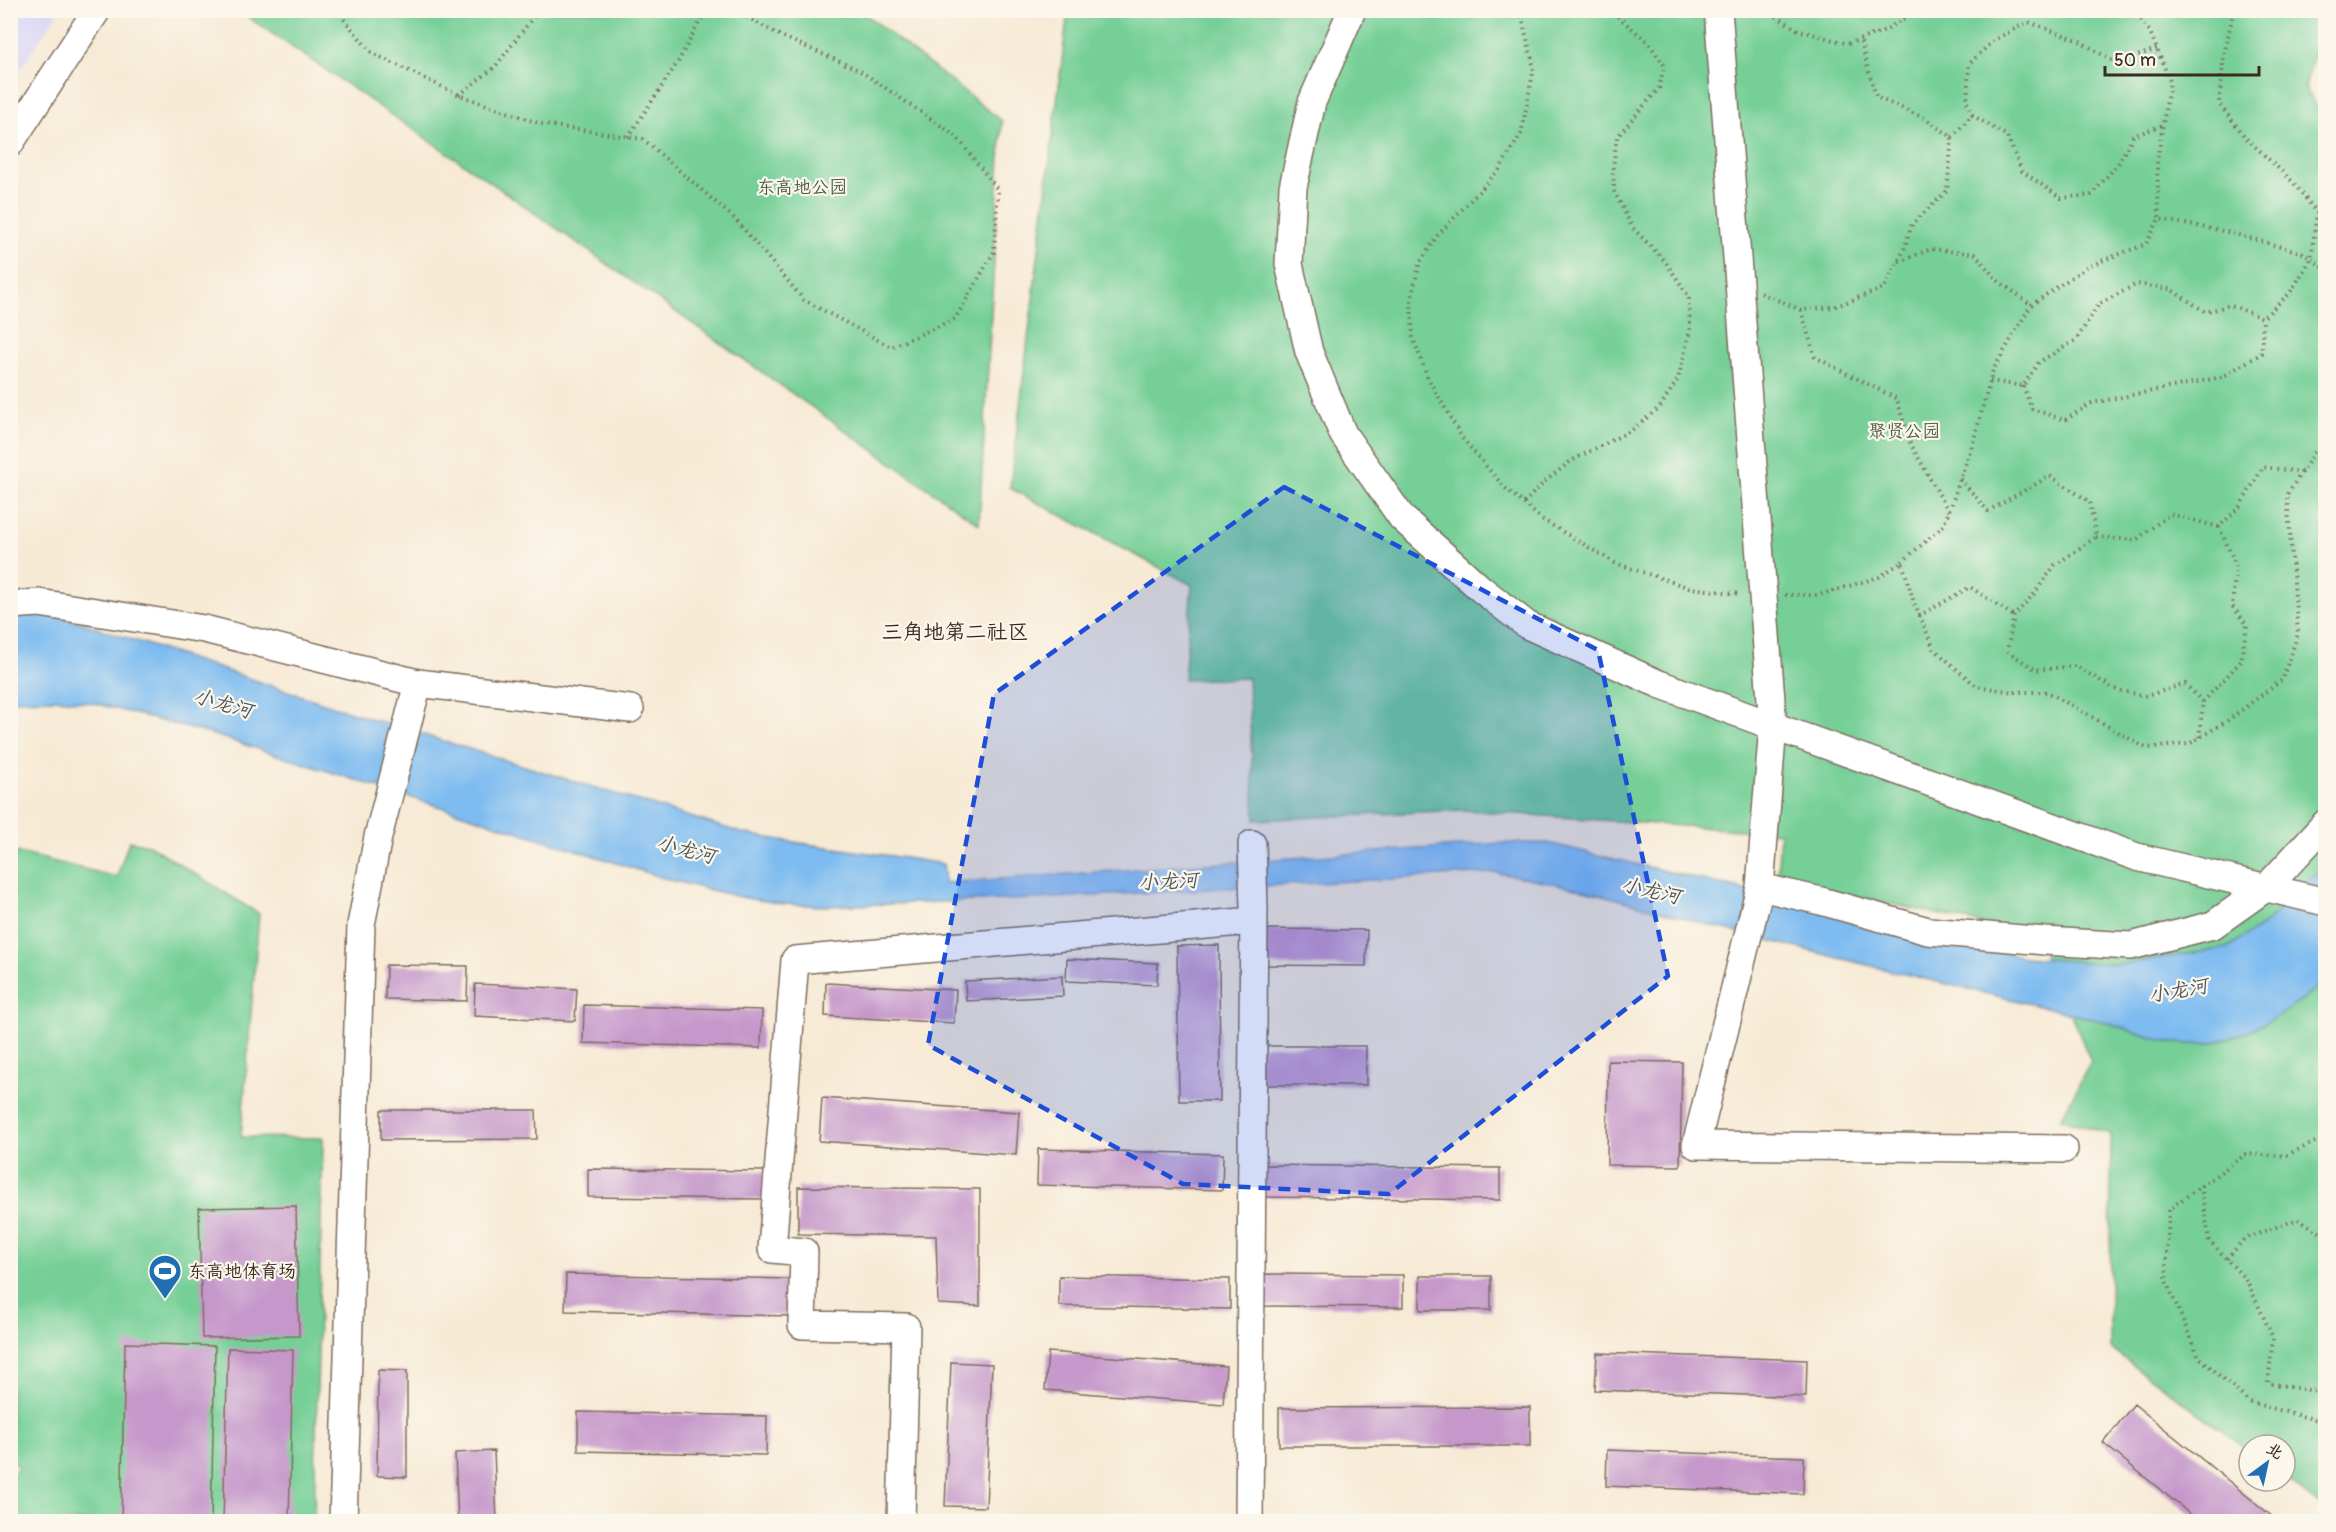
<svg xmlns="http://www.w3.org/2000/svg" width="2336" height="1532" font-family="Pangolin,'LXGW WenKai TC',sans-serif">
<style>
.built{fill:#d9d6f7}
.green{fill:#74cf96;stroke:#587c5a;stroke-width:1.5}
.water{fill:#7dbbf0;stroke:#5c7287;stroke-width:1.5}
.building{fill:#c597ca}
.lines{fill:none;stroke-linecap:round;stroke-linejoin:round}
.minor-casing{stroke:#7d6d5e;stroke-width:30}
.path{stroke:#7d6d5e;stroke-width:4;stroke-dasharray:1.5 4.5;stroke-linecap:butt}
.minor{stroke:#fff;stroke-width:27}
.marked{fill:#1d4ed8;fill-opacity:0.2;stroke:#1d4ed8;stroke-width:4.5;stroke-dasharray:12 8;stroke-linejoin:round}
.labels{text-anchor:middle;stroke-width:4.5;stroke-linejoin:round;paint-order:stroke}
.park-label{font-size:18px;fill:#4c5c42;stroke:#fbf7ec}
.poi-label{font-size:18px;fill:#3b2a1e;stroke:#fbf7ec;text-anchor:start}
.water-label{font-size:20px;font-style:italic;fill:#4f565d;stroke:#fbf7ec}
.quarter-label{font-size:21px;fill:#3b2a1e;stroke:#fbf7ec}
</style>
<rect width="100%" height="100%" fill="#fbf7ec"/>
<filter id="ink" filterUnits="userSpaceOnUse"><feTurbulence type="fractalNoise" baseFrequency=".0167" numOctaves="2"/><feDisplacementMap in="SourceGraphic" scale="12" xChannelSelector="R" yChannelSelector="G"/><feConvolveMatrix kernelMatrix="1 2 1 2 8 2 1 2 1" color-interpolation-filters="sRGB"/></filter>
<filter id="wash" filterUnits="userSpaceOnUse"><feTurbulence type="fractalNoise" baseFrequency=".008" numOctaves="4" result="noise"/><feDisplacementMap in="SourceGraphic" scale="24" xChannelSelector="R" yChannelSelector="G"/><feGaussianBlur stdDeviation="1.35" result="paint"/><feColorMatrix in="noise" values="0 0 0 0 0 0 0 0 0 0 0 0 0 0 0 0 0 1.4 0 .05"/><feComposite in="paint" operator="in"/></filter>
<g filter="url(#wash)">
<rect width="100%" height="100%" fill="#f7ead5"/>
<!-- built -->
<path class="built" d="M11,10L59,11L11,83L10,11Z"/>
<!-- green -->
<path class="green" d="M239,11H861L1002,121L979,524L493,184Z
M1068,11H2325L2305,88L2326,121L2325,1508L2285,1478V1445H2249V1451L2110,1348L2111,1134L2061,1119L2091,1061L2036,935L1777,880L1780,833L1463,810L1255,820L1248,678L1184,680L1192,585L1010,488Z
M129,841L149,845L259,914L241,1137L323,1138L314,1521H11V1479L18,1466L11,1461V851L117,877Z"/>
<!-- water -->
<path class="water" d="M40,609L372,719L742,833C809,847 876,852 943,864L945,883L1501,843H1548L2024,957L2095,963L2122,964L2227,948L2266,923L2325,865V980C2296,1010 2234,1046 2191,1044C2161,1043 2134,1032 2106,1022C1978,991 1848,962 1721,928C1645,908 1573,883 1495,873L1036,899L825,906L783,904L740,897L670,880L211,734L94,703L58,699L11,700L10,611Z"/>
<g id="blocks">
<!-- building -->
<path class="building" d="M1259,929L1367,930L1366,966L1259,965Z
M1219,945L1220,1101H1179L1177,946Z
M1067,959L1158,963L1157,985L1066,981Z
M386,965L468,966L467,1001L385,999Z
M1062,976L1063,996L966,1001L965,981Z
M826,983L956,990L954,1023L825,1016Z
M475,984L577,989L575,1021L474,1016Z
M584,1005L762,1010L761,1048L583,1043Z
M1258,1046H1366V1085H1258Z
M1608,1061L1682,1062L1680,1166L1607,1165Z
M822,1098L1019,1112L1016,1155L819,1141Z
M381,1110H536L537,1139L381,1140Z
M1038,1149L1223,1154L1222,1190L1037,1185Z
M1260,1165L1500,1168V1200L1260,1197Z
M588,1169L764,1171V1199L588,1197Z
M798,1187L980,1189V1306L938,1304L936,1236L798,1234Z
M296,1206L299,1336L202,1338L199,1208Z
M566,1274L790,1279L789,1316L565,1311Z
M1260,1274L1403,1275V1307L1260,1306Z
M1059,1276L1230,1279V1309L1059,1306Z
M1420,1276H1491V1310H1420Z
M125,1343L215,1346L211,1522H121Z
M228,1348L293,1350L289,1522H223Z
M1048,1352L1226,1366L1223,1404L1045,1390Z
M1597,1353L1807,1360L1806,1397L1595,1390Z
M951,1362L992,1364L986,1507L945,1506Z
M378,1370L407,1371V1477L377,1476Z
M2134,1404L2279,1522H2200L2103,1443Z
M1530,1407V1446H1279V1408Z
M578,1412L767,1416L766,1455L578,1451Z
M1607,1450L1804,1457L1803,1494L1606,1486Z
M494,1451L497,1522H458L455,1453Z"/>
</g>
</g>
<g filter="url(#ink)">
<use href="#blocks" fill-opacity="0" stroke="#7d6d5e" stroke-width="1.5"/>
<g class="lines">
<!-- minor casing -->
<g class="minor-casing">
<path id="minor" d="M1352,10L1312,102L1293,187L1289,264L1309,352L1343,434L1402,518L1481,589L1527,625L1659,684L1773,726L1760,887L1696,1145L2064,1149
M1718,10L1773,726L2137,857L2326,902
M10,143L97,10
M10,605L39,603L204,629L418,683L630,709
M1760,887L1821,901L1928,931L2045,941L2131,946L2213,925L2267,887L2326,823
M343,1522L361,925L378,837L418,683
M901,1522L906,1327L802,1325L804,1252L772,1249L795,960L1254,921
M1249,1522L1254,907L1252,844"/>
</g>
<!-- path -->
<path class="path" d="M336,10L372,53L459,95L541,124L643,139L735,219L804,300L891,347L955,319L994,252L998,190L956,136L859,70L781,36L734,10
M1520,10L1534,68L1521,134L1499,170L1437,236L1419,264L1411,302L1413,338L1428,378L1462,438L1504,487L1543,520L1615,563L1690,588L1741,594
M1766,10L1798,30L1848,44L1885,30L1917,10
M2134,10L2150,32L2170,81L2157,161L2159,219L2228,232L2303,253L2326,269
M459,95L495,67L534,16L533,10
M1972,115L2007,136L2022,171L2061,198L2091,195L2118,164L2133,136L2163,125
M628,137L678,62L706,10
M1952,137L1972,115L1967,102L1969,64L1994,40L2028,22L2078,40L2116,63L2157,49
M1899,262L1931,249L1975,254L1996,279L2031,305
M1761,293L1801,310L1834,307L1884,288L1904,250L1912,224L1947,191L1952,137L1924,118L1876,97L1860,39
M1801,310L1815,357L1897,399L1909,441L1949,512
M1990,381L2023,386L2039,362L2076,340L2099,304L2137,284L2170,289L2206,312L2230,305L2263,318L2290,293L2311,259L2317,213L2293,182L2247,139L2219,104L2224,54L2234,10
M2023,386L2032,409L2065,420L2092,403L2222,377L2262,353L2263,318
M1960,479L1988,511L2050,476L2090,502L2096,537L2055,565L2034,594L2014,616L2007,651L2036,670L2075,666L2117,690L2146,696L2185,684L2203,702L2199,738
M1524,503L1543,483L1571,461L1632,430L1660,407L1678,379L1690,331L1689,297L1665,261L1632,227L1614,191L1613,167L1617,137L1659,88L1664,65L1648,42L1610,10
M2096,537L2136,540L2170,514L2219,527
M1902,562L1944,525L1973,443L1993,370L2031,305L2088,266L2146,244L2159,219
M1785,595H1819L1879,577L1902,562L1914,603L1934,649L1976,686L2013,692H2048L2146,748L2189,744L2227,721L2282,680L2298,634L2287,495L2314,453L2326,445
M1919,616L1970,587L2014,616
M2203,702L2241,661L2247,625L2232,606L2236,565L2219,527L2240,506L2263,467L2302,472
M2326,1137L2285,1156L2246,1154L2169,1209L2166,1281L2199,1357L2249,1402L2313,1419L2326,1421
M2201,1186L2209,1240L2247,1281L2273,1338L2268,1383L2314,1391L2326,1383
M2227,1259L2244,1239L2298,1219L2326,1236"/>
<!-- minor -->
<use href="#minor" class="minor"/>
</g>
</g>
<!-- marked area -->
<path class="marked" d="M1284,487L1598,650L1668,976L1389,1194L1183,1184L928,1045L994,694Z"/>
<!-- icons -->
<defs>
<g id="stadium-pin" transform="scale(1.725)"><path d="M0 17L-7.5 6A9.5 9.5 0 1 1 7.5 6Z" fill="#1f6fb2" stroke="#fbf7ec"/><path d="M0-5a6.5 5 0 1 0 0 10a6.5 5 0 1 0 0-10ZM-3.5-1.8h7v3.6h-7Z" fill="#fff"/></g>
</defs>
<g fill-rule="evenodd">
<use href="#stadium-pin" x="165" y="1271"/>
</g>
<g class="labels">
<!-- park labels -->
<g class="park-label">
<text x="802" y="193">东高地公园</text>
<text x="1904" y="437">聚贤公园</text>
</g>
<!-- poi labels -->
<g class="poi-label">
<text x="188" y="1277">东高地体育场</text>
</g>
<!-- water labels -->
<g class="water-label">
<text transform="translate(223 703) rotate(16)" y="7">小龙河</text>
<text transform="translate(686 849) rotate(15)" y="7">小龙河</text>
<text transform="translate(1168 881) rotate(-3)" y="7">小龙河</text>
<text transform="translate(1651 890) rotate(13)" y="7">小龙河</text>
<text transform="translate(2178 990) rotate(-10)" y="7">小龙河</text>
</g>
<!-- quarter labels -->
<g class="quarter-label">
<text x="955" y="639">三角地第二社区</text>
</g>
</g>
<!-- margin -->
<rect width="2336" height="1532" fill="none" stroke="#fbf7ec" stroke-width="36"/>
<!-- north arrow -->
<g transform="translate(2267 1463) rotate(33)"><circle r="28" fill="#fbf7ec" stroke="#aea59a" stroke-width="1.5"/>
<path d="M0-4.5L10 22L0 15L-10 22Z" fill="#1f6fb2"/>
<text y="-9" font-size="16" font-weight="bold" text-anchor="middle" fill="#3b2a1e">北</text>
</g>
<!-- scale -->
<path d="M2105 66v9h154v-9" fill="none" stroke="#3b2a1e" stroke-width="3"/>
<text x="2114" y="66" font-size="18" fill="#3b2a1e" stroke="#fbf7ec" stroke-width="4.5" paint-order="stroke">50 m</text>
</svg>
